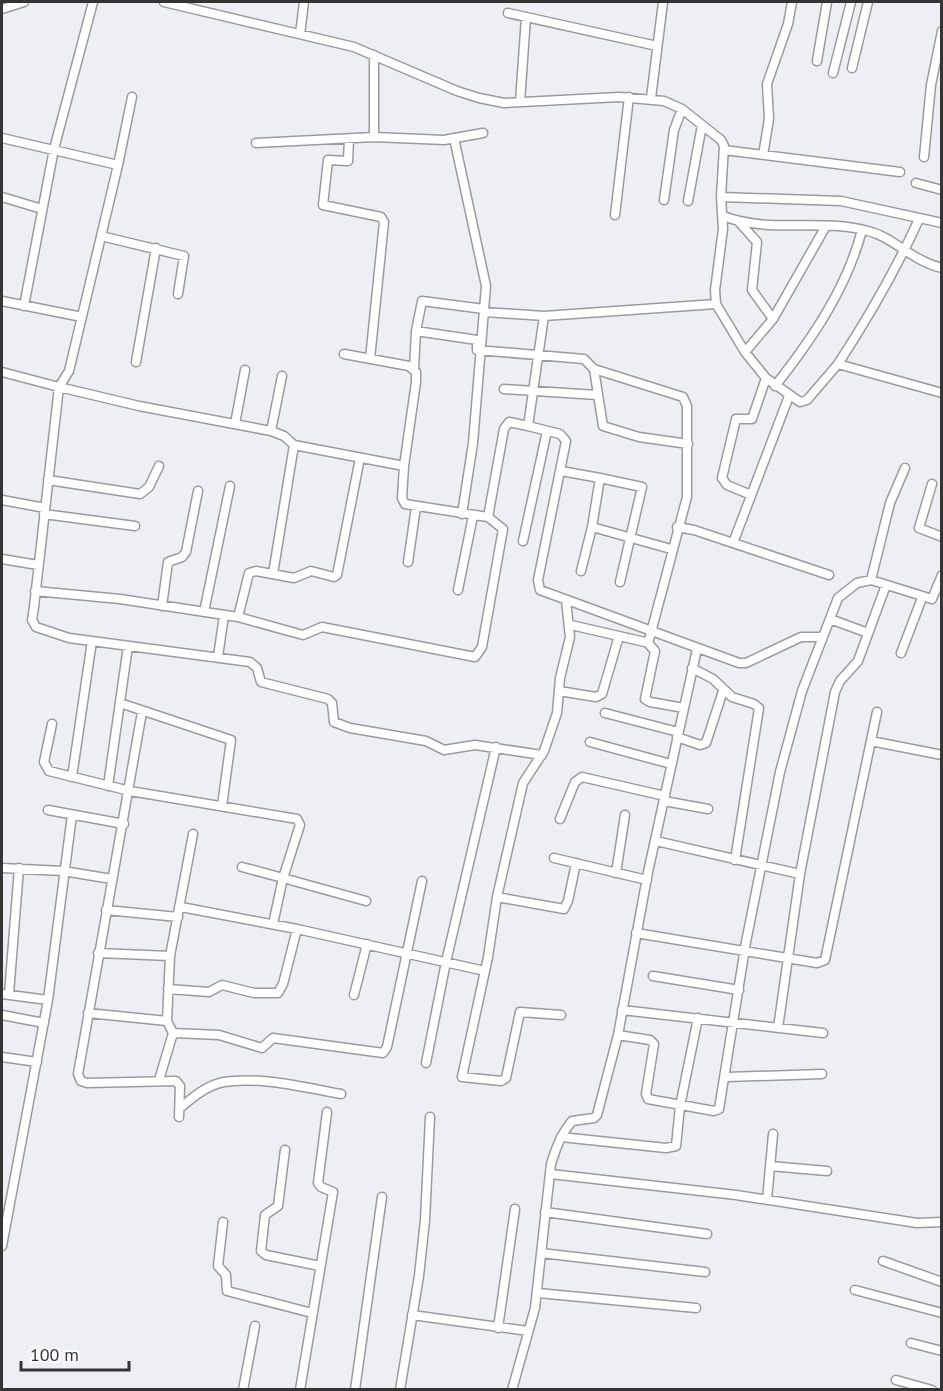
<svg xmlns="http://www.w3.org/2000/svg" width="943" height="1391" font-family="'PT Sans',sans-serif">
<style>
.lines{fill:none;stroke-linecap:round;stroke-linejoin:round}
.minor-casing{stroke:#9b9b9e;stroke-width:11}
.minor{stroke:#fff;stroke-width:8}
</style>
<rect width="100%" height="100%" fill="#eeeff2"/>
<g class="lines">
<!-- minor casing -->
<g class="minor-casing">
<path id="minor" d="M164,2L354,47L457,91L479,98L504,103L619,97L664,101L682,109L721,140L724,146L721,197L723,229L715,290L716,304L745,352L766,378L800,402L807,400L838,364L942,393
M2,9L24,2
M508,13L657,46
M300,34L304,2
M374,55V137
M817,61L827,2
M852,68L868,2
M833,73L851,2
M651,98L663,2
M520,102L526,17
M2,138L118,165
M454,138L486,286L473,443L462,514
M349,139L348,161L328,160L323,205L381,217L384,222L370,359
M256,143L374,137L444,140L483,133
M724,150L900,172
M763,155L769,119L767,84L788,24L792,2
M924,157L931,85L942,31
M916,183L942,190
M2,197L42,209
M721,197L841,201L942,223
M664,200L674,130L682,109
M688,201L702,125
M615,215L629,97
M723,216C770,234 820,218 868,231C893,237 912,261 942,268
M740,223L757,242L752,290L773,319
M101,236L184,256L178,294
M2,301L82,317
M24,306L54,149L93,2
M484,312L544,316
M416,331L422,301L484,309
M745,352L773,319L826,226
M344,354L409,366L416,372V382L404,466
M136,362L156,248
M838,364C870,315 895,272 919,219
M414,369L416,331L477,340V350L584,359L594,369L603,426L639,437L688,444
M2,372L59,387L69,371L118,165L132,97
M775,386C812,339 847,288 862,230
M504,389L597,395
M235,424L245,370
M528,426L560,434L566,441L538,580L540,590L739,663H746L801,637H823
M271,431L282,376
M561,471L600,478L592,527L671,549
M600,478L642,487L620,582
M48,480L140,494L149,487L159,466
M932,484L919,528L942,537
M751,495L727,485L722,478L736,419H752L766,378
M2,500L45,508
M44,514L135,526
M488,517L504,429L509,422L528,426L544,316L716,304
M677,527L694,530L829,575
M523,541L547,431
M733,543L789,396
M2,559L38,565
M408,562L416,507
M581,571L592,527
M273,574L294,445
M871,580L890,503L905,468
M458,590L473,516
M35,591L120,599L238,617L249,573L256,571L294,578L311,571L334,577L337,575L360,458
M162,606L168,562L182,557L186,552L198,491
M204,612L230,486
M238,617L303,635L322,627L475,657L482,647L503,529L488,517L405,504L402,498L404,466L294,445L284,436L271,431L139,406L59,387L34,607L32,620L36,627L69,638L250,662L257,668L261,682L328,699L332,703L334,722L350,728L426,741L444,750L475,745L542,755
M830,619L868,633
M571,625L645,642L649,640L687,497V406L683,397L594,369
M647,642L655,651L645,699L650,702L684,708
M901,653L922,598
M218,657L224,615
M692,668L713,679L732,697L754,704L759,708L735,860
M559,691L596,697L602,694L619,636
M120,703L231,740L222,806
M142,712L78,1074L81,1081L87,1083L176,1081L180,1086L179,1117
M605,713L678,732
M52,724L44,762L49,771L130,791L297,819L300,825L283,878L366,901
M677,737L700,745L706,743L723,691
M871,741L942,755
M590,742L671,764
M72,777L92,641
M108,786L128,646
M664,801L708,809
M48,810L124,824
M560,819L575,782L582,777L665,796
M656,841L800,874
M554,858L647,880
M242,867L283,878L273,924
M2,868L63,871L112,879
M616,873L625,815
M497,897L564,909L568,901L576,863
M181,907L297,929L485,971
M106,910L178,917
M636,933L817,963L825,960L877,712
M98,953L170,956
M653,976L739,990
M168,989L209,992L222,985L254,993H278L283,984L297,929
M2,994L48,1000
M9,994L19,868
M354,995L367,944
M622,1010L823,1033
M88,1013L167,1021
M2,1015L44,1023
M561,1015L520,1012L506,1078L501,1081L462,1077L488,957L497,897L523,783L544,751L557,713L560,678L570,637L566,600
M778,1028L800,874L835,692L840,681L858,661L886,585
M173,1033L219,1035L262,1048L273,1038L383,1053L387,1047L422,881
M618,1035L650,1040L654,1044L646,1094L648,1099L714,1111L719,1109L746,942L780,772L802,691L838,598L857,583L871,580L932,599L942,575
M2,1057L37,1062
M426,1063L446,962L496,747
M727,1077L822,1074
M159,1080L173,1033L167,1021L170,956L193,834
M180,1108C193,1097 207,1085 224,1082C259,1076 307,1088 341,1094
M561,1137L666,1148L676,1146L680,1106L698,1018
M285,1150L278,1206L265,1215L261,1251L266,1255L320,1266
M770,1166L827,1171
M551,1174L736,1195L917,1223L942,1222
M767,1200L773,1134
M545,1212L707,1234
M223,1222L218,1266L226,1275L227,1291L312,1313
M2,1246L48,1000L72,815
M541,1253L705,1272
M883,1261L942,1282
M855,1290L942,1313
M538,1293L696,1308
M412,1315L528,1331
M498,1328L515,1209
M911,1343L942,1351
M896,1380L932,1390
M243,1390L255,1326
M300,1390L333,1192L321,1187L318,1183L327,1112
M355,1390L382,1197
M400,1390L419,1276L425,1220L430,1117
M512,1390L535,1308L551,1164C556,1148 561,1134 572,1121L594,1118L597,1115L618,1035L648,872L697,649"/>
</g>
<!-- minor -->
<use href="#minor" class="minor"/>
</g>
<!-- border -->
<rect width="943" height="1391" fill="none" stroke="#343435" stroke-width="6"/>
<!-- scale -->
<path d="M21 1361v9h108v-9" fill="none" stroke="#343435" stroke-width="3"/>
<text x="30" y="1361" font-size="18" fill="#343435" stroke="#fcfcff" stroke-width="4.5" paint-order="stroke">100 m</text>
</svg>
